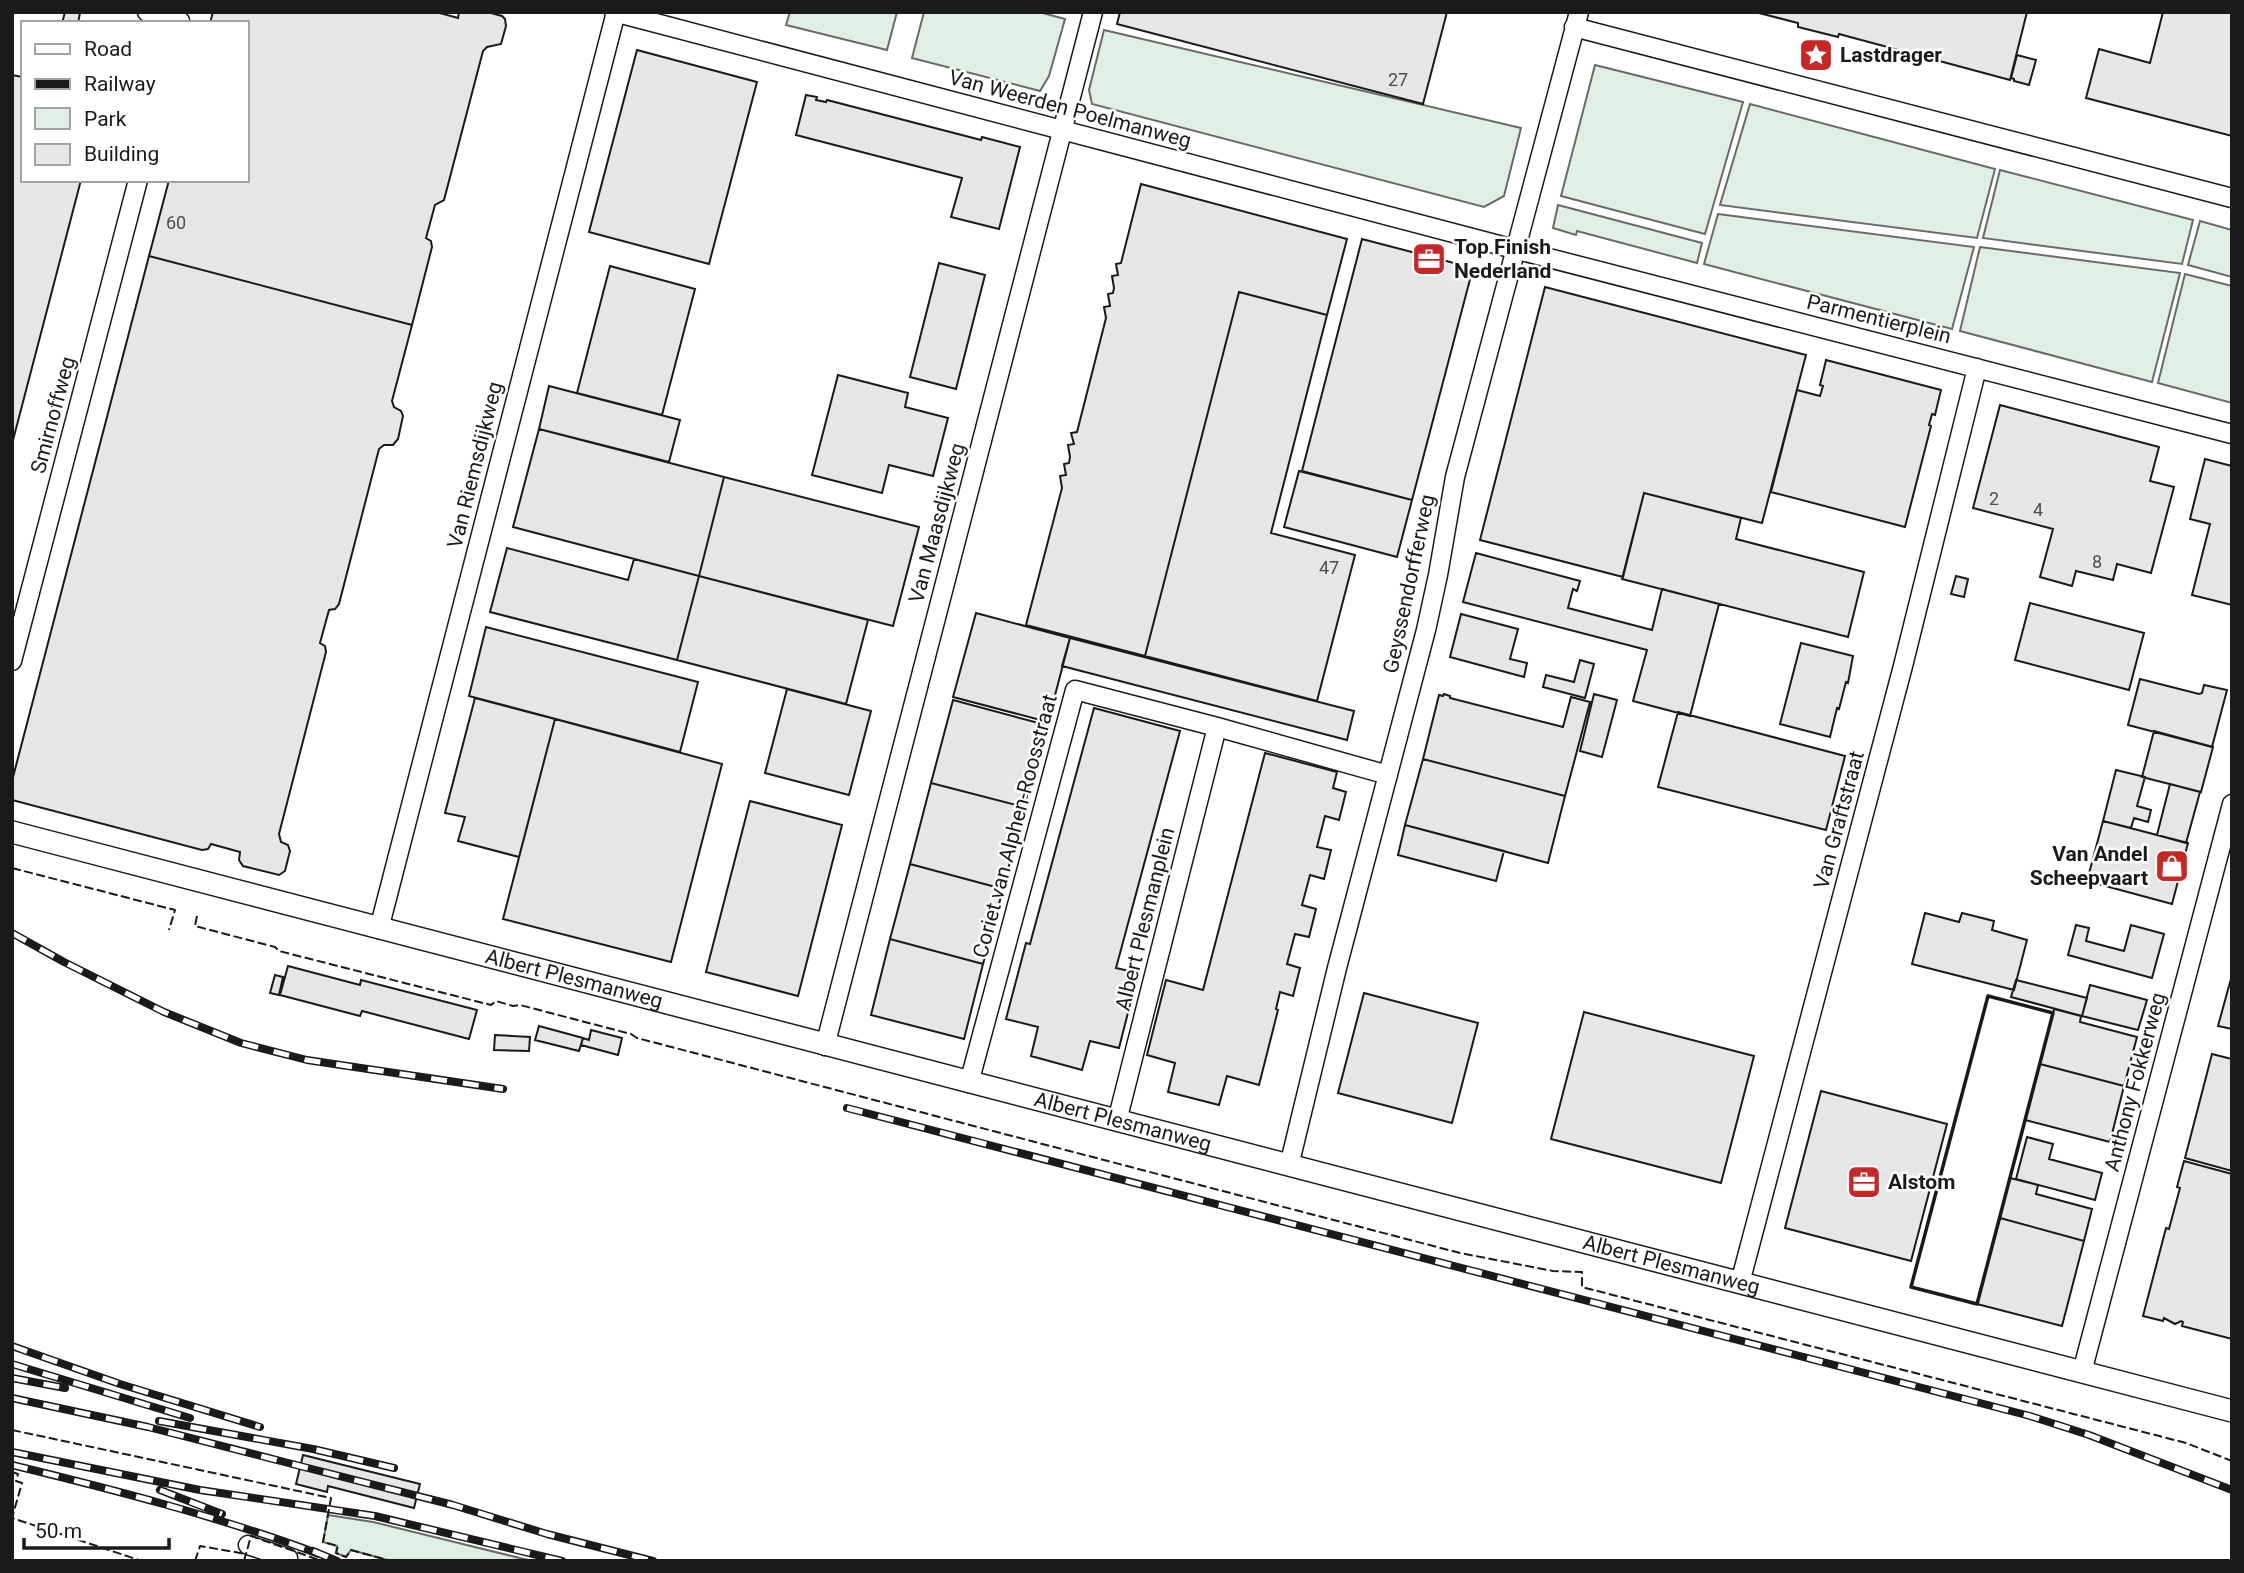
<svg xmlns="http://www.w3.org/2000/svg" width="2244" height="1573" font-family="Roboto,sans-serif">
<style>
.green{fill:#e0efe3;stroke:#6a6a6a;stroke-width:2}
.building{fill:#e6e6e6;stroke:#1a1a1a;stroke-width:2}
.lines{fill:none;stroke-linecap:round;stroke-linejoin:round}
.minor-casing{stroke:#1a1a1a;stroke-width:21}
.tertiary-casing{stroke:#1a1a1a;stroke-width:24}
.minor{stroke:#fff;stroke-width:18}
.tertiary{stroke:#fff;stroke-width:21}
.rail-casing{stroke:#1a1a1a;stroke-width:8}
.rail{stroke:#fff;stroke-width:5;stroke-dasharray:16;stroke-linecap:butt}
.fence{stroke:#1a1a1a;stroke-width:2;stroke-dasharray:9 3.5;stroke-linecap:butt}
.wall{stroke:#1a1a1a;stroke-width:3.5}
.labels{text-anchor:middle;stroke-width:5;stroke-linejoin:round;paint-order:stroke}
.number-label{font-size:18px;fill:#4d4d4d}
.poi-label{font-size:21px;font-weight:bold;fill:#1a1a1a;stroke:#fff;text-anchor:start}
.street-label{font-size:21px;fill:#1a1a1a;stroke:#fff}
</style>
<rect width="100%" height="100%" fill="#fff"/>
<!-- green -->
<path class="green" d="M790,12H897L887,50L786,25Z
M924,12H1039L1065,19L1049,76L1040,91L912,58Z
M1104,30L1521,128L1504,196L1484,207L1092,104L1089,90Z
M1595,65L1743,102L1705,234L1561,196Z
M1750,104L1995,169L1977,238L1720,205Z
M2000,170L2193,220L2182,264L1983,238Z
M1558,205L1702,243L1697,263L1577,231L1576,235L1553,228Z
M1718,214L1974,247L1952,329L1704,264Z
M2200,221L2232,230V277L2188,265Z
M1980,247L2180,273L2152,382L1960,331Z
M2185,274L2232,286V403L2158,383Z
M328,1515L373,1522L532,1561H391L351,1550L346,1557L336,1553L337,1546L323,1542Z"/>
<!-- building -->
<path class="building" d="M65,12L80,13L78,23H62Z
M213,12H436L458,18L459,12H487L502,16L505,19L506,26L501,44L487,47L483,51L444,200L435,205L426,238L431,241L432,247L412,325L149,256L169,180H247V23H210Z
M1120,12H1447L1423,104L1117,24Z
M1755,12H2027L2010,80L1839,34L1838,37L1798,27V23Z
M2163,12H2232V136L2086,98L2099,49L2150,63Z
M637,50L757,82L709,264L589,232Z
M2017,55L2036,60L2029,85L2014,81V79L2011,78Z
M12,75L23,77V180H81L12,444Z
M806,95L817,97L816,100L826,102L827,100L981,140L982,137L1020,147L999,229L951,217L962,178L796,135Z
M1141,184L1347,239L1327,315L1239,292L1145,656L1026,625L1062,488L1060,476L1066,475L1064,464L1069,463L1070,457L1068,445L1074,444L1071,433L1077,432L1106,318L1104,307L1110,306L1108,294L1113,293L1114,288L1112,276L1118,275L1116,264L1121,263Z
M1362,239L1473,268L1412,500L1302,471Z
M149,256L412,325L392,401L394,407L401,411L403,416L398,439L393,445H384L379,449L339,604L335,609L329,610L320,643L325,646L326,652L279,834L281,842L288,845L290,851L285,871L279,875L243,866L239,860L240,852L211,844L208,849L202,850L12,800V781Z
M939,263L985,275L956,389L910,377Z
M610,266L695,289L662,415L577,393Z
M1545,287L1806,355L1762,523L1644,493L1623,577L1480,540Z
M1239,292L1327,315L1271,533L1355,555L1317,701L1145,656Z
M1826,360L1941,390L1935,415L1932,414L1929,425L1931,426L1905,527L1771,492L1797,390L1820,396L1823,386L1820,385Z
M838,375L908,393L905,407L948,418L933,476L889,465L882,493L812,475Z
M549,386L680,420L669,462L539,429Z
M2000,405L2159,447L2150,481L2174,487L2151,573L2117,564L2113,580L2076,571L2072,586L2040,577L2053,529L1973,508Z
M539,429L724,477L699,576L513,527Z
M2205,459L2232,466V605L2192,595L2210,524L2190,519Z
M1299,471L1412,500L1397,557L1284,527Z
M724,477L919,527L893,626L699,576Z
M1644,493L1741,518L1736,539L1864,572L1848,637L1622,579Z
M507,548L628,580L634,559L699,576L677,660L490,612Z
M1476,553L1580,581L1577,591L1573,589L1568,608L1652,630L1662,589L1719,604L1690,716L1633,701L1647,650L1463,602Z
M699,576L868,620L846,704L677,660Z
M1956,576L1968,579L1964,597L1951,594Z
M2030,603L2144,633L2129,690L2015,660Z
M976,613L1070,638L1048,722L953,697Z
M1461,614L1518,629L1510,659L1527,663L1524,677L1450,657Z
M486,627L698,682L680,752L469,696Z
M1070,638L1354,711L1347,740L1062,666Z
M1801,643L1853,656L1848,683L1846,682L1839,709L1837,708L1830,737L1780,724Z
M1580,660L1594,664L1585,698L1543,687L1546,675L1574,682Z
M2140,679L2199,694L2202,693L2204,685L2227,690L2212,747L2128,725Z
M787,689L871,711L849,795L765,773Z
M1444,694L1450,696V698L1563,727L1571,697L1590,702L1565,796L1423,759L1439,695L1443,696Z
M1594,694L1617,700L1602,757L1580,751Z
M475,698L555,719L519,857L458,841L465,817L445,813Z
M953,700L1046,725L1024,807L931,783Z
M1094,708L1180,731L1116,968L1138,973L1119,1048L1090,1041L1082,1070L1031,1056L1038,1027L1006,1019L1026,943L1030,944Z
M1678,712L1845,756L1826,830L1658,787Z
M555,719L722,764L671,962L503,919Z
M2154,731L2213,747L2201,792L2142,777Z
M1265,753L1337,772L1333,788L1346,792L1339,820L1325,816L1317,847L1331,850L1324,879L1310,875L1302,905L1316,909L1309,937L1295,934L1287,964L1300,968L1293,996L1280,992L1276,1009L1278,1010L1259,1085L1227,1076L1219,1105L1168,1092L1175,1063L1147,1055L1166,980L1203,990Z
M1423,759L1565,796L1548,863L1405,825Z
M2116,770L2145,777L2137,806L2151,810L2148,822L2134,818L2131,828L2103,821Z
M931,783L1024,807L1003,889L910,864Z
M2170,784L2200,792L2186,843L2157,835Z
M750,801L842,825L798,996L706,972Z
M2103,821L2188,843L2172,904L2087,881Z
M1405,825L1504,851L1496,881L1398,855Z
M910,864L1003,889L983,964L890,939Z
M1925,913L1959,922L1962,913L1994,921L1992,930L2027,940L2014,990L1912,964Z
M2076,925L2089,928L2086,941L2124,951L2131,925L2164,934L2152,978L2068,955Z
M890,939L983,964L964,1039L871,1015Z
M288,966L360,985L361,980L477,1010L469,1039L362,1011L360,1016L280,995Z
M275,975L283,977L279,995L270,993Z
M2232,975V1029L2218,1026Z
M2016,980L2087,998L2082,1016L2011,997Z
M2090,985L2147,1000L2138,1030L2082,1016Z
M1364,993L1478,1023L1452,1123L1338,1093Z
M2054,1009L2081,1016L2080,1022L2137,1037L2124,1086L2040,1064Z
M1584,1012L1754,1056L1721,1183L1551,1139Z
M539,1026L583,1038L579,1051L535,1040Z
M591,1030L622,1038L618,1055L581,1045L583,1038L589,1040Z
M495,1035L530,1037L529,1051L494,1050Z
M2212,1054L2232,1059V1171L2185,1158Z
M2040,1064L2124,1086L2110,1142L2025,1120Z
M1821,1091L1947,1124L1911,1261L1785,1228Z
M2027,1137L2053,1144L2049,1159L2102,1173L2095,1200L2016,1179Z
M2184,1161L2232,1174V1339L2182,1326L2183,1322L2181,1321L2175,1324L2164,1318L2163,1321L2143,1316L2166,1228L2169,1229L2180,1188L2177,1187Z
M2010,1178L2038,1185L2036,1194L2092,1209L2084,1241L2000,1218Z
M2000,1218L2084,1241L2062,1326L1977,1304Z
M303,1455L420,1484L414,1508L328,1486L327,1492L296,1484Z"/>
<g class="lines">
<!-- minor casing -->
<g class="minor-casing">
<path id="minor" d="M147,12L180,21
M614,12L1514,249L2232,434
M1574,27L2232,198
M12,661L138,180
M379,929L616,12
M825,1046L1093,12
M969,1083L1075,690L1217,727L1388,775
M1117,1121L1217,727
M1289,1166L1337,968L1426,630L1438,575L1455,477L1579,12
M1740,1283L1903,666L1977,368
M2082,1372L2232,804
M248,1545L288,1558"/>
</g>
<!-- tertiary casing -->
<g class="tertiary-casing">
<g id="tertiary">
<path id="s1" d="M12,832L2232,1411"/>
</g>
</g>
<!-- minor -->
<use href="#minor" class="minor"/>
<!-- tertiary -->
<use href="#tertiary" class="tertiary"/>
<!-- rail casing -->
<g class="rail-casing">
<path id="rail" d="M12,933L64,962L164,1012L241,1043L307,1060L503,1089
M847,1108L2030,1416L2089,1435L2232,1490
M12,1346L120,1384L260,1427
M12,1364L190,1418
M12,1378L65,1388
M12,1398L148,1427L300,1466L453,1505L547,1534L653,1561
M159,1421L313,1449L394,1468
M12,1452L200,1490L375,1516L562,1561
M12,1465C115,1490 220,1517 319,1554
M160,1490L222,1514
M313,1551L337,1561"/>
</g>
<!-- rail -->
<use href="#rail" class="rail"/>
<!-- fence -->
<path class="fence" d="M12,868L175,910L169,930
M197,916L195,926L275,947L279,951L491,1005L496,1001L513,1006L520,1005L631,1034L637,1038L1460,1253L1553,1271L1582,1272V1287L2186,1443L2232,1461
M12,1430L331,1498L323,1542L338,1546L336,1553L346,1557L351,1550L391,1561
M12,1472L18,1474L16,1481L22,1483L12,1518L142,1561
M195,1561L200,1546L246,1554
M244,1561L251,1536L322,1561"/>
<!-- wall -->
<path class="wall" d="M1988,996L2053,1013L1977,1304L1911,1287Z"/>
</g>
<!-- icons -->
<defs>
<g id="sight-square" transform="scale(1.75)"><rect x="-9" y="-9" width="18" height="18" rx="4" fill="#c62828" stroke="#fff"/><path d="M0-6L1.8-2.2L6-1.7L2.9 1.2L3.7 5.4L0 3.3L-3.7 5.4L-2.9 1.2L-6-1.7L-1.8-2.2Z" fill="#fff"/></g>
<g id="office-square" transform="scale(1.75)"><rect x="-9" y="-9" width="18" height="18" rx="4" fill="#c62828" stroke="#fff"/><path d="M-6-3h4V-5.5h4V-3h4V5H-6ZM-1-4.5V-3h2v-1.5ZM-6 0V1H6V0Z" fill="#fff"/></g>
<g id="shop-square" transform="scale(1.75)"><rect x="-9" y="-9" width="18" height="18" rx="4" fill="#c62828" stroke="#fff"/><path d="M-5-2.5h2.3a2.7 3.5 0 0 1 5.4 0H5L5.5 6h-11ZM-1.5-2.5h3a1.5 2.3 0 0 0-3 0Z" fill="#fff"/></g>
</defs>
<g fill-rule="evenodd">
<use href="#sight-square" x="1816" y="55"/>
<use href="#office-square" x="1429" y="259"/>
<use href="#shop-square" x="2172" y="866"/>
<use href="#office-square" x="1864" y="1182"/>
</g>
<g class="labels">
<!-- number labels -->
<g class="number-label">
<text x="1398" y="86">27</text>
<text x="176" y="229">60</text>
<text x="1994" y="505">2</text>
<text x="2038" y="516">4</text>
<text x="2097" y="568">8</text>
<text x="1329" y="574">47</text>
</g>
<!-- poi labels -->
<g class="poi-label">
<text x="1840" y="62">Lastdrager</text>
<text x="1454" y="254">Top Finish<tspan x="1454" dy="24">Nederland</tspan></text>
<text x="2148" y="861" text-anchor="end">Van Andel<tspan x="2148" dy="24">Scheepvaart</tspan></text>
<text x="1888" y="1189">Alstom</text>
</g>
<!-- street labels -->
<g class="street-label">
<text transform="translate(1070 109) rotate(15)" y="7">Van Weerden Poelmanweg</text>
<text transform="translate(1879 319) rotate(14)" y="7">Parmentierplein</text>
<text transform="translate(53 415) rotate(-75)" y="7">Smirnoffweg</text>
<text transform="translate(475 465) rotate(-76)" y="7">Van Riemsdijkweg</text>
<text transform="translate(937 523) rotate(-75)" y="7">Van Maasdijkweg</text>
<text transform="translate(1409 584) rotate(-78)" y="7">Geyssendorfferweg</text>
<text transform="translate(1839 820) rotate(-75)" y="7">Van Graftstraat</text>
<text transform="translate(1015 826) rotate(-75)" y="7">Coriet van Alphen-Roosstraat</text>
<text transform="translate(1145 919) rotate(-76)" y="7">Albert Plesmanplein</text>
<text dy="7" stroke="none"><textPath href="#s1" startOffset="581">Albert Plesmanweg</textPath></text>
<text transform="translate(2135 1082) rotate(-75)" y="7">Anthony Fokkerweg</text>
<text dy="7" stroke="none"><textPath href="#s1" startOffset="1148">Albert Plesmanweg</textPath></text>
<text dy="7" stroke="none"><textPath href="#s1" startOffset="1715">Albert Plesmanweg</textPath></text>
</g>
</g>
<!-- border -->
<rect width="2244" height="1573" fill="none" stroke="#1a1a1a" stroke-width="28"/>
<!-- legend -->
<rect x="21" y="21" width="228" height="161" fill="#ffffff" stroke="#a3a3a3" stroke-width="2"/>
<rect x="35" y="44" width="35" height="10" fill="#ffffff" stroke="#a3a3a3" stroke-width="2"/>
<text x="84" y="56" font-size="21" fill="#1a1a1a">Road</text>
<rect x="35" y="79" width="35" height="10" fill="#1a1a1a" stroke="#a3a3a3" stroke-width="2"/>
<text x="84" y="91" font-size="21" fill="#1a1a1a">Railway</text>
<rect x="35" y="108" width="35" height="21" fill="#e0efe3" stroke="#a3a3a3" stroke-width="2"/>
<text x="84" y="126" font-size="21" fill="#1a1a1a">Park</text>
<rect x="35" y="144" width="35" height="21" fill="#e6e6e6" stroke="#a3a3a3" stroke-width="2"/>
<text x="84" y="161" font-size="21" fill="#1a1a1a">Building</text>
<!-- scale -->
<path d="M24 1538v10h145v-10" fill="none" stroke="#1a1a1a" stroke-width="3.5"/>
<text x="35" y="1538" font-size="21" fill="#1a1a1a" stroke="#ffffff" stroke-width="5" paint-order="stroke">50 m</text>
</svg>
